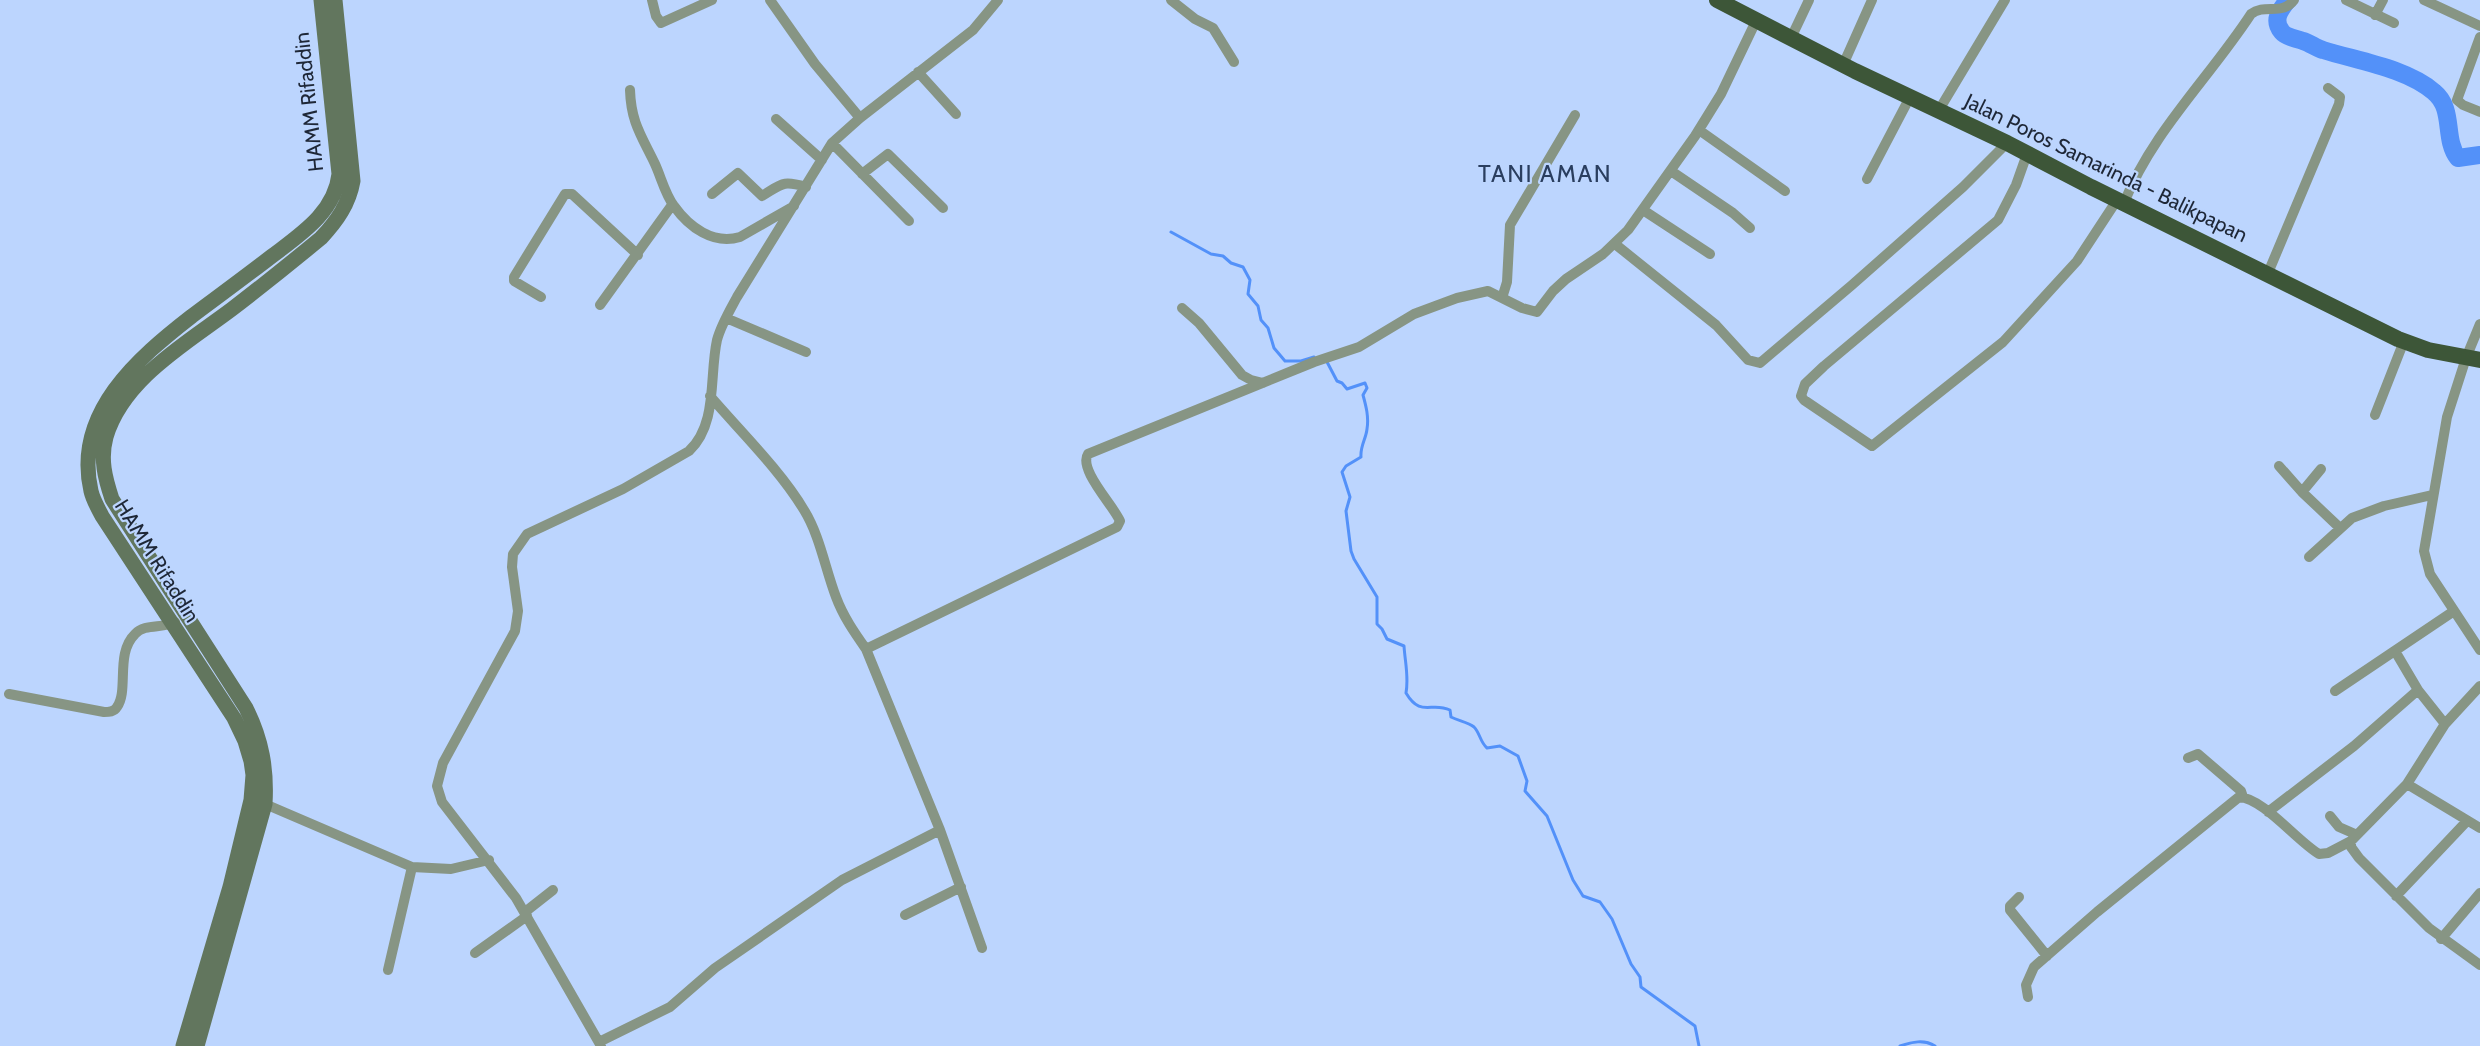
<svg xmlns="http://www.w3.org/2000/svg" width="2480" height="1046" font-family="Cabin,sans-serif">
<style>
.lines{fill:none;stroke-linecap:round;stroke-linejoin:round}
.stream{stroke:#5391f9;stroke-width:3}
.river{stroke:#5391f9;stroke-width:18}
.minor{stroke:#879584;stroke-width:10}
.secondary{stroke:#62765e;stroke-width:15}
.trunk{stroke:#3d5638;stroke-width:16}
.labels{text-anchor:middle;stroke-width:4.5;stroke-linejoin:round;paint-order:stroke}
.street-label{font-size:21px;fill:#1e2737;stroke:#bcd5fe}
.quarter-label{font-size:24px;letter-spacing:1.5px;fill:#2a3e5f;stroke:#bcd5fe}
</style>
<rect width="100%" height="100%" fill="#bcd5fe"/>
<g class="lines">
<!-- stream -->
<path class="stream" d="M1171,232L1211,254L1223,256L1231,263L1243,267L1250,280L1248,294L1258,306L1261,320L1268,328L1274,348L1285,361H1301L1314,357
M1326,360L1337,381L1342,383L1347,389L1365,383L1367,388L1363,395C1366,406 1369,417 1367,429C1366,439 1360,446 1361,457L1346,466L1342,472L1350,497L1346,511L1351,551L1354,559L1377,597V624L1382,629L1387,639L1404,646C1405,662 1409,677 1406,693C1421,718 1431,701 1450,710L1451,717C1459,721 1468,722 1474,727C1480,733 1480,742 1487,748L1500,746L1518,756L1527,781L1525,791L1547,816L1573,880L1583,896L1600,902L1612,919L1631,964L1640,977L1641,987L1695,1026L1699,1046
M1900,1046C1912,1042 1924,1039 1935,1046"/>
<!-- river -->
<path class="river" d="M2288,0C2280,10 2272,20 2282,32C2287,38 2296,38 2303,41C2310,43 2316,48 2323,50C2358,61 2406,68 2434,92C2455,109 2443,139 2458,158L2480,155"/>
<!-- minor -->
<path class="minor" d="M652,0L656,16L661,23L712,0
M770,0L815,64L860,118
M1171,0L1195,19L1213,28L1234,62
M2346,0L2394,23
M2424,0L2480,26
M2375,15L2383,0
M2480,37L2457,100L2463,105L2480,112
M1791,38L1809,0
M1843,65L1872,0
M918,72L956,114
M630,90C631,122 641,135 655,164C661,177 665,194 674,206C689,227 713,245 740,237L794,206
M1939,110L2005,0
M776,119L822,160
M1699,130L1785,191
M832,143L909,221
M2027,154L2016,185L1998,220L1824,366L1805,384L1801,396L1804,400L1872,446L2003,342L2077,261L2117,200
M1671,171L1733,213L1750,228
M862,174L888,154L943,208
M1867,179L1910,97
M712,194L738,173L762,196C782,184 782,180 806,187
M2124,203C2152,132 2210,77 2251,14C2265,3 2282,16 2294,0
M1643,210L1710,254
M1615,244L1716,325L1748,360L1760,363L1852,285L1963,187L2007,143
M2268,273L2339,104L2340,97L2328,88
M541,297L514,281V277L565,194H572L638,255
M1502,298L1507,282L1510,225L1575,115
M600,305L672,205
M1182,308L1199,323L1242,375L1251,380L1263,383
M726,318L806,352
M2480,324L2466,358L2447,417L2424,551L2430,574L2480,650
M2375,415L2404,341
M2279,466L2302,492
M2321,469L2302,492L2340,528
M2309,557L2352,518L2384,506L2432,495
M866,649L1117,527L1120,521C1113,505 1078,469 1088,454L1314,362L1359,347L1414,314L1457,298L1488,291L1522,308L1537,312L1553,291L1566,279L1603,254L1628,230L1695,136L1721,94L1756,21
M2395,651L2418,690L2445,724
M2335,691L2454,611
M9,694L104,712C109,712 114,712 117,707C129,691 115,653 135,634C145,623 163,629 175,622
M2188,758L2198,754L2241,791L2243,797
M2407,784L2480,828
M265,804L412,867L451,869L489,860
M2268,812L2354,746L2418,690
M2330,816L2339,827L2355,834
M940,830L982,948
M2351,841V847L2359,858L2429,928L2480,965
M2396,896L2467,821
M2019,897L2010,906V910L2047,956
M525,912L553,890
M905,915L961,887
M2441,939L2480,893
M475,953L527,916
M388,970L412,867
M2028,997L2026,985L2034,967L2097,912L2239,797C2263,798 2297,841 2319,854L2328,853L2351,841L2407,784L2445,724L2480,686
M599,1042L670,1007L715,968L842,880L940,830L866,649C854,632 843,616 836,597C825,568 820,536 804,510C781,471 740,431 710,396
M601,1046L516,898L442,802L437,786L443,763L515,631L518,611L512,567L513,554L527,534L623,489L689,451C718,424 709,376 717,340C721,325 730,310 737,297L832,143L860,118L973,30L998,0"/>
<!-- secondary -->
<path class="secondary" d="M183,1046L230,887L251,800L253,775L251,761L245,741L234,718L102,516C98,508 93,500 91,491C73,413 138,358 192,316C219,296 246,276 272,256C301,234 335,212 339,174L321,0
M197,1046L265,804C267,769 262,740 246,708L112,499C105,478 100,459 106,437C123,379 187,343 232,309C262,286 292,262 321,238C337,221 349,204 353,181L335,0"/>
<!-- trunk -->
<path class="trunk" d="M1717,0L1855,71L2007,143L2091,187L2398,339L2428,350L2480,360"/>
</g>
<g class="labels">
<!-- street labels -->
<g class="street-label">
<text transform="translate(309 102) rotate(-96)" y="7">HAMM Rifaddin</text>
<text transform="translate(2106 168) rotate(26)" y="7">Jalan Poros Samarinda - Balikpapan</text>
<text transform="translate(157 561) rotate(58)" y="7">HAMM Rifaddin</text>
</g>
<!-- quarter labels -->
<g class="quarter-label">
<text x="1545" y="182">TANI AMAN</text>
</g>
</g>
</svg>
